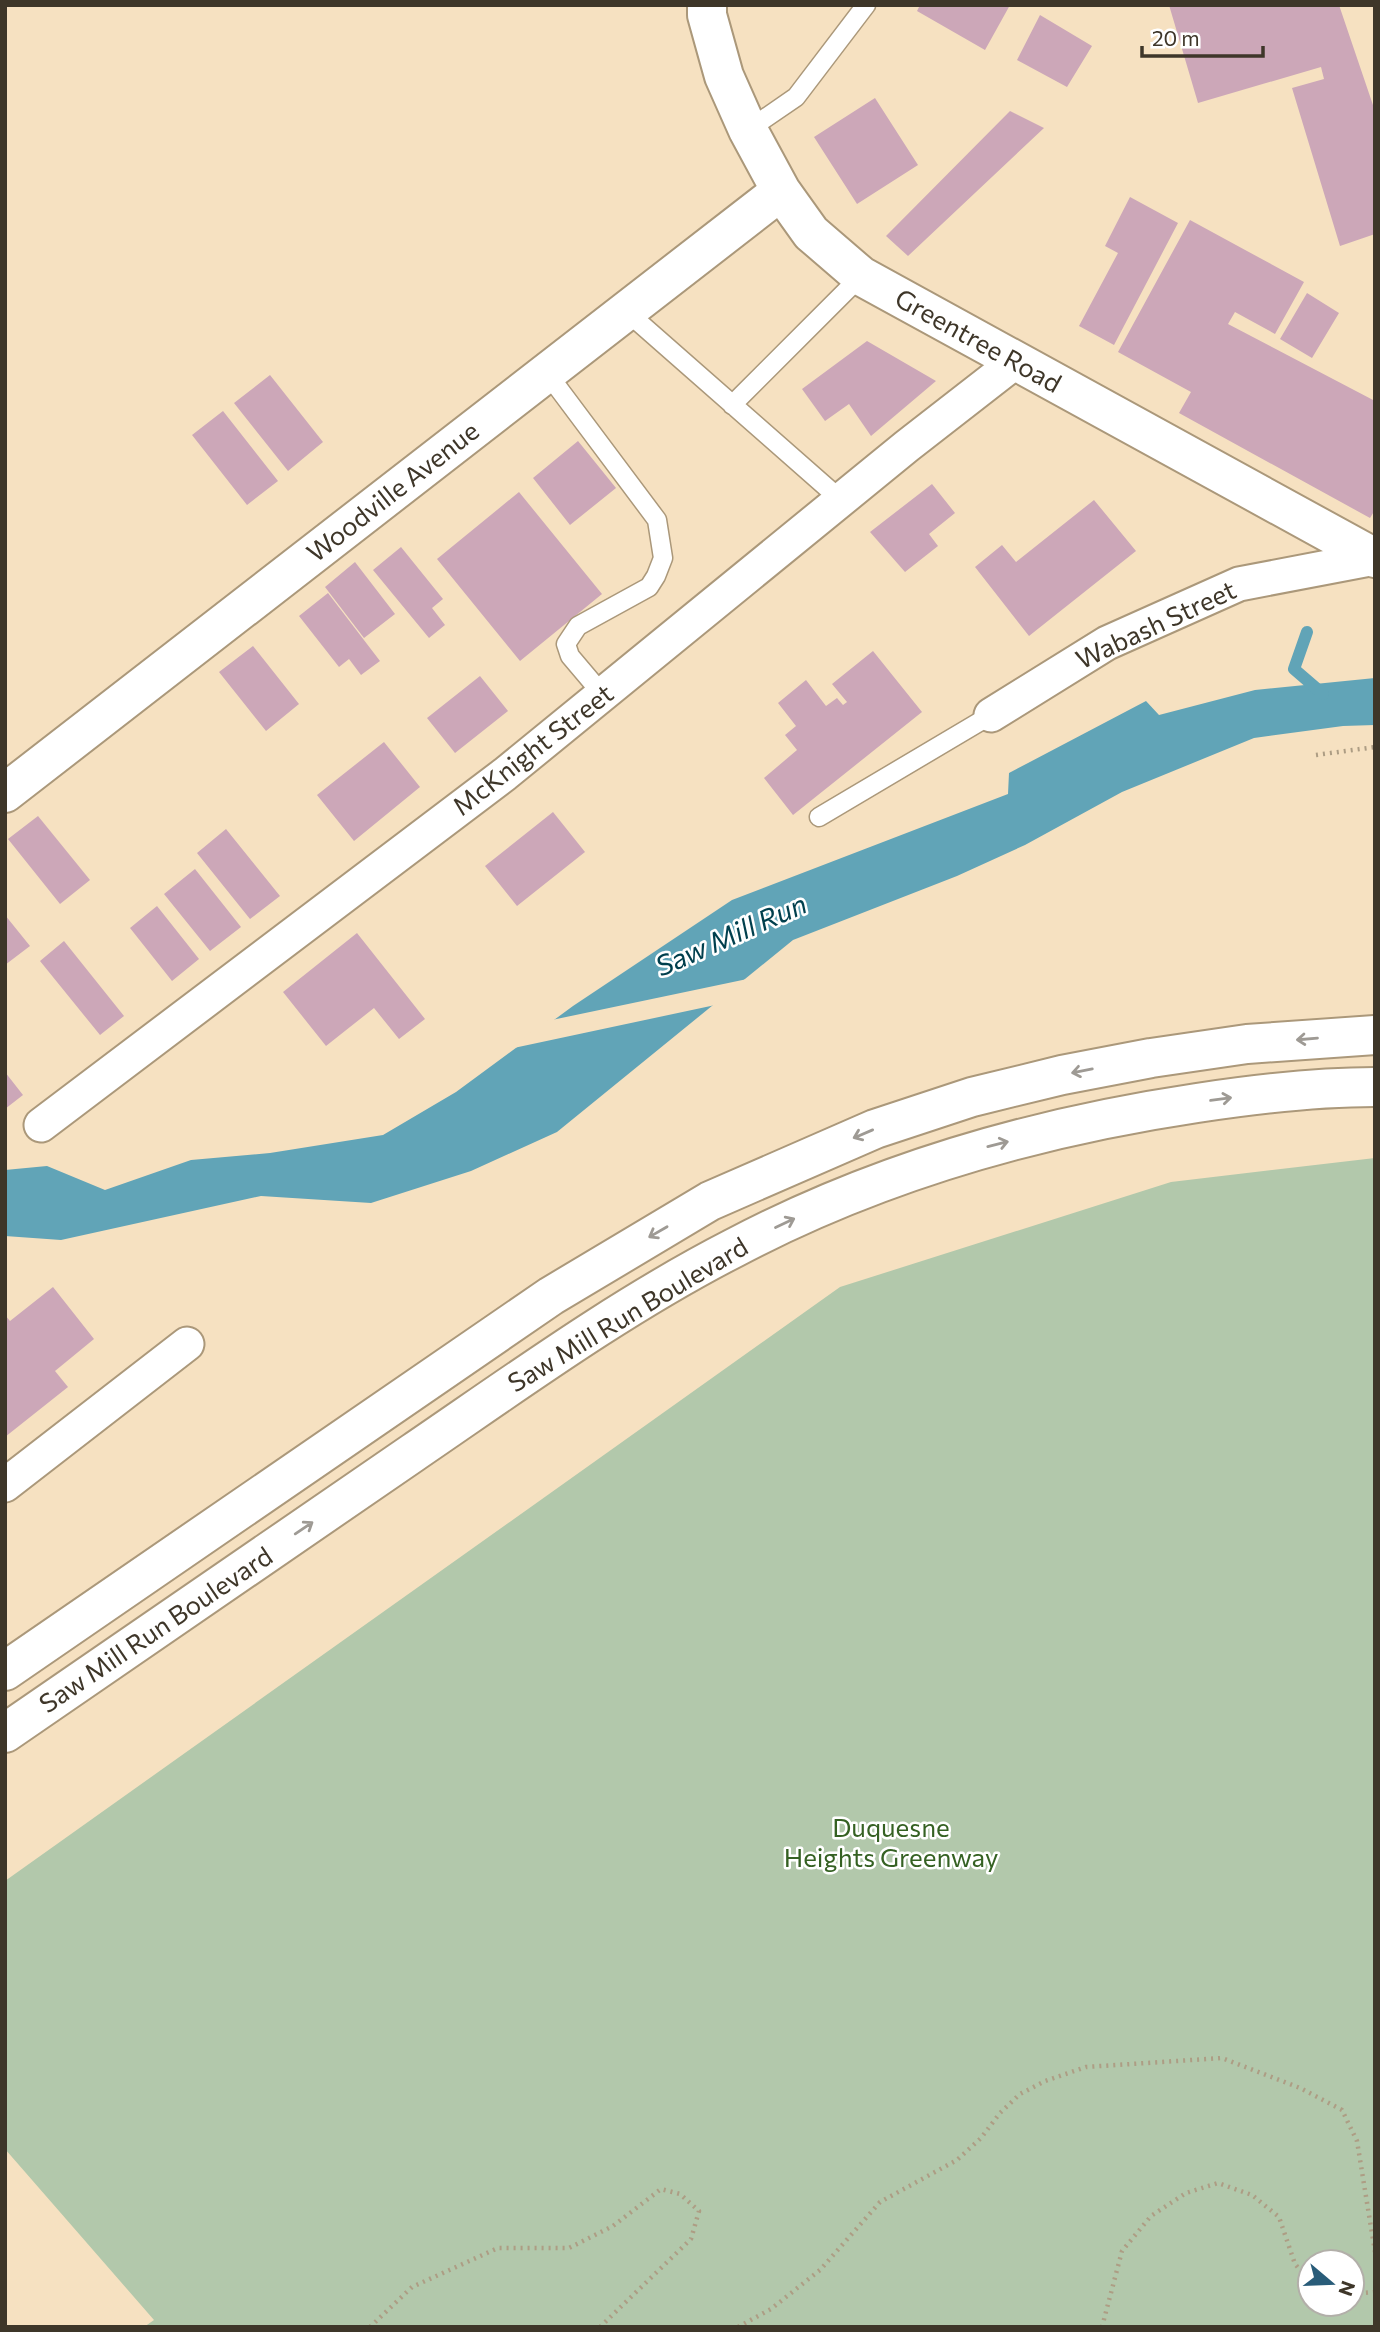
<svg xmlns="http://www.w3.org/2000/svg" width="1380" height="2332" font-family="Commissioner,sans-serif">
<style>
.green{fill:#b2c8ab;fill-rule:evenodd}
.water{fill:#61a4b7}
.pier{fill:#f6e1c1}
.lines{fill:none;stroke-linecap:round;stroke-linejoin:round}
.stream{stroke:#61a4b7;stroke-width:12}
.building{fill:#cca7b8}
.lane-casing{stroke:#ab987a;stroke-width:21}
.street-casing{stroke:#ab987a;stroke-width:37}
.secondary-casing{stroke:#ab987a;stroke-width:42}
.highway-casing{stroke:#ab987a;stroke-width:42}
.path{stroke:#ad9d84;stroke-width:4.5;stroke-dasharray:2 5;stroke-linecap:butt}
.lane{stroke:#fff;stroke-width:18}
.street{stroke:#fff;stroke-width:33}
.secondary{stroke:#fff;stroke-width:38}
.highway{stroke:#fff;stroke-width:38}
.oneway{stroke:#9e9a94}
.labels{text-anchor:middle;stroke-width:5;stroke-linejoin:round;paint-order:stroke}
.street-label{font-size:26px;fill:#3e3629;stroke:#fff}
.park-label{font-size:26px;fill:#356123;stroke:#fff}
.water-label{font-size:28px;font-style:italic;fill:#003f4d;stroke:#fff}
</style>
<rect width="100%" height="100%" fill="#f6e1c1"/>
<!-- green -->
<path class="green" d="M1375,1158V2327H144L154,2320L5,2149V1881L840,1287L1171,1182ZM1310,2262H1352V2304H1310Z"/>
<!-- water -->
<path class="water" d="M1375,678V725L1343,726L1254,738L1122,792L1025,845L957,876L793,940L557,1132L471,1171L371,1203L261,1196L61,1240L5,1236V1170L47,1166L105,1190L191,1160L270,1153L383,1135L456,1092L573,1006L732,900L1008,794L1009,773L1146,701L1159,715L1255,690Z"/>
<!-- pier -->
<path class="pier" d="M752,978L720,1004L509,1049L547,1021Z"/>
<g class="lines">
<!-- stream -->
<path class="stream" d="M1307,632L1294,669L1323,694"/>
</g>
<!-- building -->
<path class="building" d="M920,5H1010L985,50L917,11Z
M1169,5H1339L1375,111V234L1340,246L1292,88L1324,79L1321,67L1198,103Z
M1040,15L1092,46L1067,87L1017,60Z
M875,98L918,165L857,204L814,137Z
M1010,111L1044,128L908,256L886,236Z
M1130,197L1178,223L1114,345L1079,326L1118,253L1105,246Z
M1190,220L1304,282L1275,334L1235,312L1228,324L1375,401V510L1370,518L1179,413L1191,392L1118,352Z
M1307,293L1339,313L1312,358L1280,339Z
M867,341L936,381L871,436L849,404L825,421L802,389Z
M270,375L323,442L288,471L234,403Z
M223,411L278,481L247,505L192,435Z
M578,441L616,488L570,525L533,478Z
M932,484L955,513L929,534L938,546L905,572L870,532Z
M519,492L602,594L520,661L437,559Z
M1094,500L1136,551L1029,636L975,567L1002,545L1016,562Z
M401,547L443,599L432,608L445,625L429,638L373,570Z
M355,562L395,614L364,638L325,587Z
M328,593L380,661L361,675L349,659L339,667L299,616Z
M253,646L299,704L266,731L219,672Z
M873,651L922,712L793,815L764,778L797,750L785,735L796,726L778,703L806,680L826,706L837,698L843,705L847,702L832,684Z
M480,676L508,711L455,753L427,718Z
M384,742L420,787L354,841L317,795Z
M553,812L585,852L517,906L485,866Z
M38,816L90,880L60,904L8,839Z
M226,829L280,896L250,919L197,853Z
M195,869L241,927L210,951L164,894Z
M157,906L199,959L172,981L130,928Z
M5,915L30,946L5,965Z
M357,933L425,1019L399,1039L374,1008L326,1046L283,992Z
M64,941L124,1016L100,1035L40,961Z
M5,1072L23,1095L5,1109Z
M53,1287L94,1339L55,1371L68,1387L5,1437V1315L10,1321Z"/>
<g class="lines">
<!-- lane casing -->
<g class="lane-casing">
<path id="lane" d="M748,130L796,97L866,5
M626,311L841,500
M547,373L657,520L663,558L656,576L649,587L578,626L566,644L570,656L603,695
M732,405L861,276
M819,817L991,715"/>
</g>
<!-- street casing -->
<g class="street-casing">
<path id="street" d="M991,715L1107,643L1239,584L1375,558
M41,1125L505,774L907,446L1015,362
M5,1485L187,1344"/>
</g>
<!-- secondary casing -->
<g class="secondary-casing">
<path id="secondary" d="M707,5V15L724,76L748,130L781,191L811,233L861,276L1375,558
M5,793L781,191"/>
</g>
<!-- highway casing -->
<g class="highway-casing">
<path id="highway" d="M5,1671L551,1296L710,1201L875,1129L972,1097L1062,1075L1151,1058L1247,1044L1375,1035
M5,1733C142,1640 278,1546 414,1452C518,1381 621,1306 734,1248C878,1172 1036,1127 1197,1103C1256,1094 1315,1087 1375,1087"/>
</g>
<!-- path -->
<path class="path" d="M1316,755L1375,747
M1352,2294L1375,2292
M370,2327L412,2287L498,2248H569L613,2226L661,2189L680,2194L699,2211L691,2239L600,2327
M738,2327L771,2309L820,2270L880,2202L957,2160L981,2138L1000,2113L1020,2094L1045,2081L1086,2067L1222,2058L1300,2088L1342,2110L1357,2141L1375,2252
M1102,2327L1122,2251L1151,2216L1186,2193L1218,2183L1252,2195L1279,2217L1295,2264L1310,2282"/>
<!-- lane -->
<use href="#lane" class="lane"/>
<!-- street -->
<use href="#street" class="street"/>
<!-- secondary -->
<use href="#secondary" class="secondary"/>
<!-- highway -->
<use href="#highway" class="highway"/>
</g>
<!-- one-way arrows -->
<defs><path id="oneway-shaft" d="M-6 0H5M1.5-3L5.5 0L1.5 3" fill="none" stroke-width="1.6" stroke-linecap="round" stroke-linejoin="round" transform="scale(1.75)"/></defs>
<g class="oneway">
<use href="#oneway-shaft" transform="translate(1307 1039) rotate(175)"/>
<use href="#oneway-shaft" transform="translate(1082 1071) rotate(169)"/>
<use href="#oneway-shaft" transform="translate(1221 1099) rotate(-8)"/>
<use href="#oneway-shaft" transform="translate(863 1134) rotate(157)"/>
<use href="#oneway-shaft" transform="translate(998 1144) rotate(-14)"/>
<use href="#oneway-shaft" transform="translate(785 1223) rotate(-25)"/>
<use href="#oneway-shaft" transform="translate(658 1232) rotate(150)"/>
<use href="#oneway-shaft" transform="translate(304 1528) rotate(-34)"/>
</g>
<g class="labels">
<!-- street labels -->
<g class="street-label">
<text transform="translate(978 341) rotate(29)" y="9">Greentree Road</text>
<text transform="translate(393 492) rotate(-38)" y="9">Woodville Avenue</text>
<text transform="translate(1156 625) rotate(-25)" y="9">Wabash Street</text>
<text transform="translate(533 750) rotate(-38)" y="9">McKnight Street</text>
<text transform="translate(628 1315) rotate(-31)" y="9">Saw Mill Run Boulevard</text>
<text transform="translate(156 1630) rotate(-34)" y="9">Saw Mill Run Boulevard</text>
</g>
<!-- park labels -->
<g class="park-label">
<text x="891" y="1837">Duquesne<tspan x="891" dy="30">Heights Greenway</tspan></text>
</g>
<!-- water labels -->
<g class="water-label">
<text transform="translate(731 935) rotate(-24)" y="10">Saw Mill Run</text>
</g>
</g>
<!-- border -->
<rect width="1380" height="2332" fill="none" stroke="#3e3629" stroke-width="14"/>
<!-- north arrow -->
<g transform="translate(1331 2283) rotate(109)"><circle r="33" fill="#ffffff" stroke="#b2afa9" stroke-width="2"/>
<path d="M0-5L12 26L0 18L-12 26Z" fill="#295c79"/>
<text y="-10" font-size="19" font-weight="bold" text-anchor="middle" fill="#3e3629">N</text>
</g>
<!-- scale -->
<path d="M1142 46v10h121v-10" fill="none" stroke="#3e3629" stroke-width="3.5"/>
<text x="1152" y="46" font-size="21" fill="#3e3629" stroke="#ffffff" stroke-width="5" paint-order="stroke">20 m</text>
</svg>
